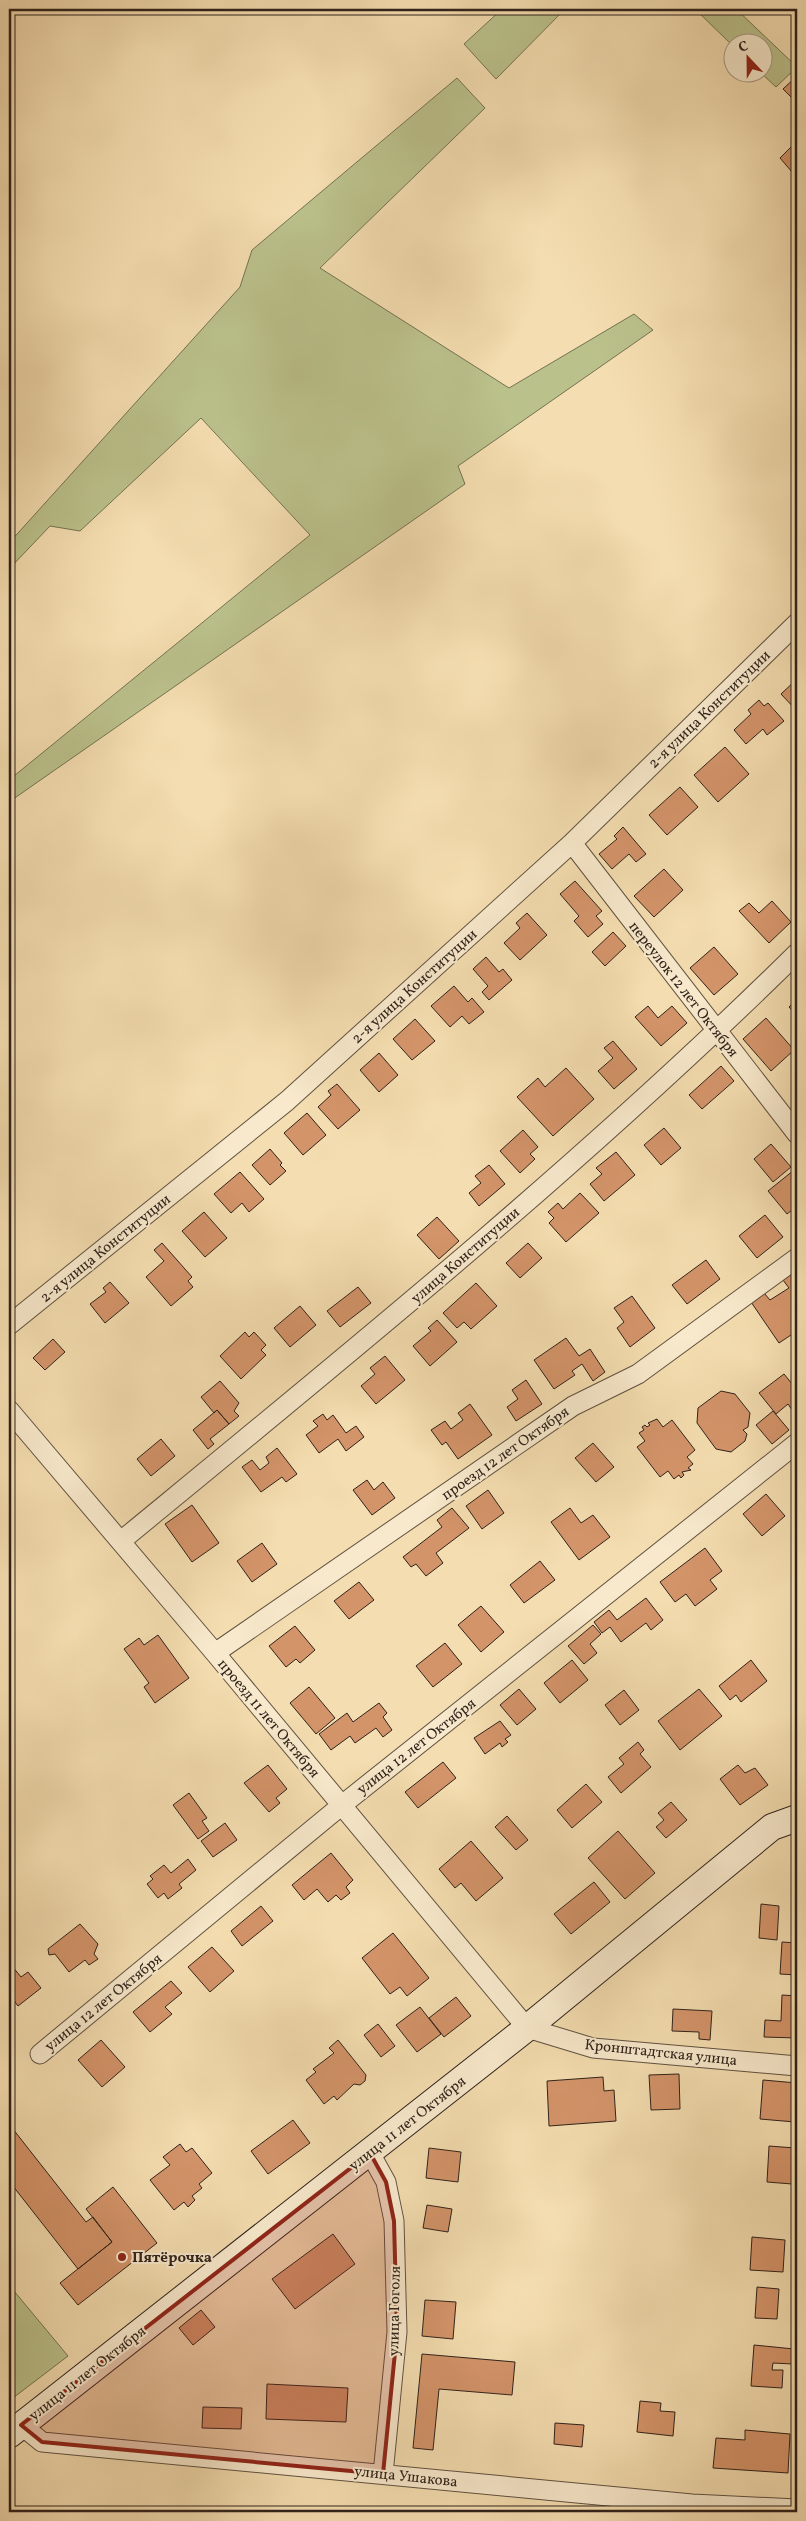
<svg xmlns="http://www.w3.org/2000/svg" width="806" height="2521" font-family="Vollkorn,serif">
<style>
.green{fill:#bbc18b;stroke:#757253}
.building{fill:#d4946a;stroke:#2f221b}
.lines{fill:none;stroke-linecap:round;stroke-linejoin:round}
.street-casing{stroke:#605140;stroke-width:21}
.secondary-casing{stroke:#2f221b;stroke-width:28}
.street{stroke:#f8e9cc;stroke-width:19}
.secondary{stroke:#f8e9cc;stroke-width:26}
.marked{fill:#8f2418;fill-opacity:0.2;stroke:#8f2418;stroke-width:4;stroke-linejoin:round}
.poi-dot{fill:#8f2418;stroke:#f8e9cc;stroke-width:2}
.labels{text-anchor:middle;stroke-width:4;stroke-linejoin:round;paint-order:stroke}
.street-label{font-size:15px;fill:#2f221b;stroke:#f8e9cc}
.poi-label{font-size:15px;font-weight:bold;fill:#2f221b;stroke:#f8e9cc;text-anchor:start}
</style>
<rect width="100%" height="100%" fill="#f4ddb0"/>
<filter id="stains"><feTurbulence type="fractalNoise" baseFrequency=".004" numOctaves="4"/><feColorMatrix values="0 0 0 0 .2 0 0 0 0 .09 0 0 0 0 .02 0 0 0 .5 -.17"/></filter>
<radialGradient id="worn" r=".72"><stop offset=".6" stop-color="#630" stop-opacity="0"/><stop offset="1" stop-color="#630" stop-opacity=".3"/></radialGradient>
<!-- green -->
<path class="green" d="M502,9H565L496,79L464,44Z
M695,9H736L797,67L776,87L761,73L764,72V42H734L733,46Z
M457,78L485,108L320,268L509,388L634,314L653,330L458,466L465,484L9,802V780L310,535L201,418L80,531L50,526L9,569V543L240,287L252,250Z
M9,2285L68,2356L9,2401Z"/>
<!-- building -->
<path class="building" d="M797,76V95L793,99L783,89Z
M794,144L797,147V167L792,172L780,158Z
M797,679V711L781,694Z
M759,700L764,706L768,703L784,721L767,735L763,729L746,744L734,730L751,714L748,710Z
M725,747L749,774L718,802L694,775Z
M680,787L698,807L667,835L649,815Z
M623,827L646,854L636,862L629,854L612,869L599,854L617,839L614,836Z
M664,869L683,890L654,917L634,896Z
M575,881L602,911L596,916L603,924L588,937L574,921L579,916L560,894Z
M772,901L791,922L769,943L739,911L749,903L759,913Z
M527,913L547,935L520,960L504,943L520,928L516,923Z
M613,932L626,946L605,966L592,952Z
M714,947L738,974L714,995L690,968Z
M486,957L499,972L503,969L512,980L489,1000L482,992L488,986L473,969Z
M454,986L468,1002L472,998L484,1012L469,1024L462,1016L450,1027L431,1006Z
M797,999V1016L789,1007Z
M648,1006L658,1018L672,1006L687,1023L661,1046L635,1017Z
M766,1018L794,1050L771,1071L743,1039Z
M415,1019L435,1041L412,1060L393,1039Z
M613,1041L637,1069L614,1089L598,1071L613,1058L604,1048Z
M379,1053L398,1075L379,1092L360,1070Z
M721,1066L734,1081L702,1109L689,1095Z
M566,1068L594,1099L553,1136L517,1097L538,1078L545,1087Z
M337,1084L360,1110L338,1129L318,1107L331,1095L328,1091Z
M307,1113L326,1135L303,1155L284,1133Z
M664,1128L681,1148L661,1165L644,1145Z
M523,1130L538,1147L530,1154L535,1159L520,1173L500,1151Z
M771,1144L791,1167L773,1182L754,1159Z
M270,1149L282,1163L280,1165L286,1171L270,1185L252,1165Z
M616,1152L635,1175L604,1201L590,1184L602,1174L596,1168Z
M489,1165L505,1184L479,1206L469,1193L481,1183L475,1176Z
M794,1170L797,1173V1206L787,1214L768,1191Z
M240,1172L264,1199L249,1212L242,1203L231,1213L214,1194Z
M580,1193L599,1213L566,1242L549,1223L554,1218L548,1212L558,1203L563,1209Z
M204,1212L227,1238L205,1257L182,1231Z
M765,1215L783,1237L757,1258L739,1236Z
M437,1217L459,1241L439,1259L417,1235Z
M162,1243L192,1277L188,1281L193,1287L171,1306L146,1277L164,1261L154,1250Z
M528,1243L542,1258L520,1278L506,1263Z
M706,1260L720,1279L687,1304L672,1285Z
M797,1270V1331L779,1343L751,1302L764,1293L770,1300L789,1288L783,1280Z
M110,1282L129,1303L105,1323L90,1304L106,1292L103,1288Z
M476,1283L497,1306L471,1329L464,1322L457,1328L443,1313Z
M358,1287L371,1303L340,1327L327,1311Z
M632,1296L655,1328L630,1347L617,1328L624,1322L614,1308Z
M300,1306L316,1325L290,1347L274,1328Z
M437,1320L457,1342L430,1366L413,1346L431,1331L428,1328Z
M245,1332L249,1337L254,1332L266,1345L261,1350L266,1355L241,1379L220,1356Z
M566,1338L579,1356L590,1349L605,1372L593,1381L582,1364L572,1371L575,1375L554,1389L534,1360Z
M53,1339L65,1352L45,1370L33,1358Z
M385,1356L405,1380L376,1404L361,1386L375,1374L370,1368Z
M784,1374L797,1390V1406L792,1410L788,1404L776,1414L759,1393Z
M526,1380L542,1404L516,1421L507,1407L518,1399L512,1390Z
M220,1381L239,1403L234,1411L239,1416L229,1424L217,1410L214,1413L201,1397Z
M721,1391L735,1394L750,1413L748,1427L743,1430L747,1434L745,1441L731,1452L716,1449L697,1423L698,1408Z
M470,1404L492,1435L458,1459L446,1442L442,1445L431,1430L445,1421L451,1429L463,1420L458,1413Z
M217,1410L229,1424L210,1439L214,1444L208,1449L193,1430Z
M773,1411L789,1430L772,1444L756,1425Z
M323,1414L327,1420L333,1415L346,1433L356,1426L364,1437L346,1451L338,1439L319,1453L306,1435L318,1426L313,1421Z
M657,1419L663,1427L672,1420L695,1450L687,1457L693,1464L688,1468L691,1470L682,1472L684,1475L681,1478L679,1475L674,1479L668,1471L660,1477L637,1447L645,1441L639,1433L644,1430L642,1427L645,1425L647,1427L650,1425L648,1423Z
M161,1439L175,1456L151,1476L137,1459Z
M593,1443L614,1467L596,1482L575,1458Z
M277,1448L297,1474L286,1482L282,1477L261,1492L242,1467L252,1460L260,1470L269,1463L266,1457Z
M367,1480L374,1490L383,1482L395,1498L372,1515L353,1490Z
M488,1490L504,1513L482,1529L466,1506Z
M766,1494L785,1516L762,1536L743,1514Z
M192,1505L219,1543L192,1562L165,1524Z
M452,1508L469,1528L436,1553L443,1563L426,1576L416,1564L411,1567L403,1557L442,1527L437,1520Z
M570,1508L581,1523L593,1515L610,1537L579,1560L551,1522Z
M262,1543L277,1564L252,1582L237,1561Z
M705,1548L722,1571L710,1580L717,1589L695,1606L686,1594L675,1602L660,1582Z
M540,1561L555,1580L524,1603L510,1585Z
M359,1582L374,1600L349,1619L334,1601Z
M646,1598L663,1620L651,1630L646,1623L621,1642L610,1627L602,1633L594,1622L609,1610L617,1620Z
M481,1606L504,1632L481,1652L458,1625Z
M593,1625L601,1634L590,1644L597,1653L584,1664L568,1646Z
M295,1626L315,1650L300,1663L296,1659L286,1667L269,1646Z
M158,1635L189,1678L155,1703L144,1687L149,1683L124,1649L139,1638L144,1645Z
M445,1643L462,1664L433,1687L416,1666Z
M572,1660L588,1680L560,1703L544,1683Z
M751,1660L767,1681L741,1702L736,1695L730,1700L719,1686Z
M309,1687L335,1718L316,1734L290,1703Z
M519,1689L536,1709L517,1725L500,1705Z
M699,1689L722,1716L680,1750L658,1721Z
M624,1690L639,1710L620,1725L605,1705Z
M379,1703L387,1713L383,1717L392,1730L383,1737L376,1728L355,1743L350,1736L331,1750L319,1734L347,1713L353,1722Z
M500,1721L511,1735L505,1739L508,1742L502,1747L500,1743L485,1754L474,1738Z
M638,1742L644,1750L640,1754L651,1767L621,1793L608,1777L624,1764L619,1758Z
M443,1762L456,1778L418,1808L405,1792Z
M268,1765L287,1789L276,1798L280,1803L269,1812L244,1783Z
M738,1765L745,1773L755,1768L768,1785L740,1805L720,1779Z
M586,1784L602,1802L572,1828L557,1810Z
M189,1793L207,1818L202,1821L209,1831L198,1839L173,1805Z
M671,1802L687,1820L666,1838L656,1827L664,1820L658,1813Z
M507,1816L528,1840L516,1850L495,1827Z
M225,1823L237,1840L213,1857L201,1841Z
M618,1831L655,1873L625,1899L588,1858Z
M471,1841L503,1878L476,1901L461,1883L455,1888L439,1869Z
M331,1853L353,1880L346,1887L350,1893L341,1900L336,1895L328,1902L317,1889L304,1900L292,1885Z
M188,1859L196,1870L179,1884L182,1888L168,1899L164,1893L158,1898L147,1884L153,1879L150,1876L164,1865L171,1873Z
M594,1882L610,1902L571,1934L554,1914Z
M761,1904L779,1906L777,1940L759,1938Z
M261,1906L273,1921L242,1946L231,1931Z
M80,1924L98,1944L94,1954L98,1959L89,1965L85,1960L69,1972L55,1954L49,1955L48,1949Z
M393,1933L429,1978L407,1996L400,1987L390,1994L362,1958Z
M782,1942L797,1943V1975L780,1974Z
M212,1947L234,1971L210,1992L188,1967Z
M12,1966L21,1977L28,1972L41,1988L18,2006L9,1994V1969Z
M171,1981L182,1993L165,2007L172,2014L150,2032L133,2012Z
M782,1995L797,1996V2038L764,2037L765,2020L781,2021Z
M456,1997L471,2016L444,2037L429,2018Z
M420,2007L441,2034L417,2052L396,2025Z
M673,2009L712,2011L710,2040L699,2039V2032L672,2031Z
M378,2024L395,2046L381,2057L364,2035Z
M101,2040L125,2067L102,2087L78,2060Z
M338,2040L366,2075L365,2081L360,2085L354,2084L337,2100L334,2096L324,2104L306,2080L316,2072L313,2069L334,2053L329,2048Z
M679,2074L680,2109L651,2110L649,2075Z
M603,2077L604,2091L614,2090L616,2121L549,2126L547,2081Z
M763,2080L797,2083L795,2122L760,2119Z
M293,2120L310,2143L268,2174L251,2151Z
M9,2124L86,2222L93,2217L112,2242L78,2269L9,2181Z
M180,2144L186,2152L192,2148L212,2173L199,2184L202,2188L192,2196L195,2200L188,2207L184,2202L174,2210L150,2180L170,2165L163,2157Z
M769,2146L795,2148L792,2184L767,2182Z
M429,2148L461,2152L458,2182L426,2178Z
M113,2187L157,2243L78,2305L60,2283L112,2242L86,2209Z
M427,2205L452,2209L448,2232L423,2228Z
M333,2234L355,2264L295,2309L272,2279Z
M752,2237L785,2240L783,2272L750,2270Z
M757,2287L779,2289L777,2319L755,2318Z
M425,2300L456,2302L453,2339L422,2336Z
M201,2310L215,2327L193,2345L179,2328Z
M754,2345L794,2349L793,2364L773,2363L772,2370H783L782,2388L751,2386Z
M422,2354L515,2362L512,2395L439,2389L433,2450L413,2448Z
M267,2384L348,2388L346,2422L266,2419Z
M640,2401L661,2403L660,2411L675,2412L673,2436L637,2432Z
M203,2407L242,2408L241,2429L202,2428Z
M555,2423L584,2425L582,2447L554,2444Z
M745,2430L790,2434L788,2473L713,2468L716,2438L745,2440Z"/>
<g class="lines">
<!-- street casing -->
<g class="street-casing">
<path id="street" d="M572,843L797,1134
M9,1325L287,1101L572,843L797,623
M9,1410L215,1653L527,2028L593,2048L797,2066
M121,1541C351,1352 584,1163 797,953
M215,1653L573,1406L638,1374L797,1258
M40,2054L342,1805L797,1443
M370,2153L386,2182L394,2221L397,2332L383,2474
M21,2425L42,2442L692,2504L797,2509"/>
</g>
<!-- secondary casing -->
<g class="secondary-casing">
<path id="secondary" d="M9,2435L527,2028L772,1827L797,1818"/>
</g>
<!-- street -->
<use href="#street" class="street"/>
<!-- secondary -->
<use href="#secondary" class="secondary"/>
</g>
<!-- marked area -->
<path class="marked" d="M370,2153L386,2182L394,2221L397,2332L383,2474L42,2442L21,2425Z"/>
<!-- markers -->
<circle class="poi-dot" cx="122" cy="2257" r="5"/>
<g class="labels">
<!-- street labels -->
<g class="street-label">
<text transform="translate(709 709) rotate(-44)" y="5">2-я улица Конституции</text>
<text transform="translate(414 986) rotate(-42)" y="5">2-я улица Конституции</text>
<text transform="translate(684 989) rotate(52)" y="5">переулок 12 лет Октября</text>
<text transform="translate(105 1248) rotate(-39)" y="5">2-я улица Конституции</text>
<text transform="translate(465 1255) rotate(-41)" y="5">улица Конституции</text>
<text transform="translate(505 1453) rotate(-35)" y="5">проезд 12 лет Октября</text>
<text transform="translate(269 1718) rotate(50)" y="5">проезд 11 лет Октября</text>
<text transform="translate(416 1746) rotate(-38)" y="5">улица 12 лет Октября</text>
<text transform="translate(103 2002) rotate(-39)" y="5">улица 12 лет Октября</text>
<text transform="translate(661 2052) rotate(6)" y="5">Кронштадтская улица</text>
<text transform="translate(407 2123) rotate(-38)" y="5">улица 11 лет Октября</text>
<text transform="translate(394 2311) rotate(-89)" y="5">улица Гоголя</text>
<text transform="translate(87 2373) rotate(-38)" y="5">улица 11 лет Октября</text>
<text transform="translate(406 2476) rotate(6)" y="5">улица Ушакова</text>
</g>
<!-- poi labels -->
<g class="poi-label">
<text x="132" y="2262">Пятёрочка</text>
</g>
</g>
<!-- margin -->
<rect width="806" height="2521" fill="none" stroke="#f4ddb0" stroke-width="30"/>
<rect x="10" y="10" width="786" height="2501" fill="none" stroke="#2f221b" stroke-width="2.5"/>
<rect x="15" y="15" width="776" height="2491" fill="none" stroke="#2f221b"/>
<!-- north arrow -->
<g transform="translate(748 58) rotate(338)"><circle r="24" fill="#f8e9cc" stroke="#a89985"/>
<path d="M0-4L9 19L0 12L-9 19Z" fill="#8f2418"/>
<text y="-8" font-size="14" font-weight="bold" text-anchor="middle" fill="#2f221b">С</text>
</g>
<rect width="100%" height="100%" filter="url(#stains)"/>
<rect width="100%" height="100%" fill="url(#worn)"/>
</svg>
